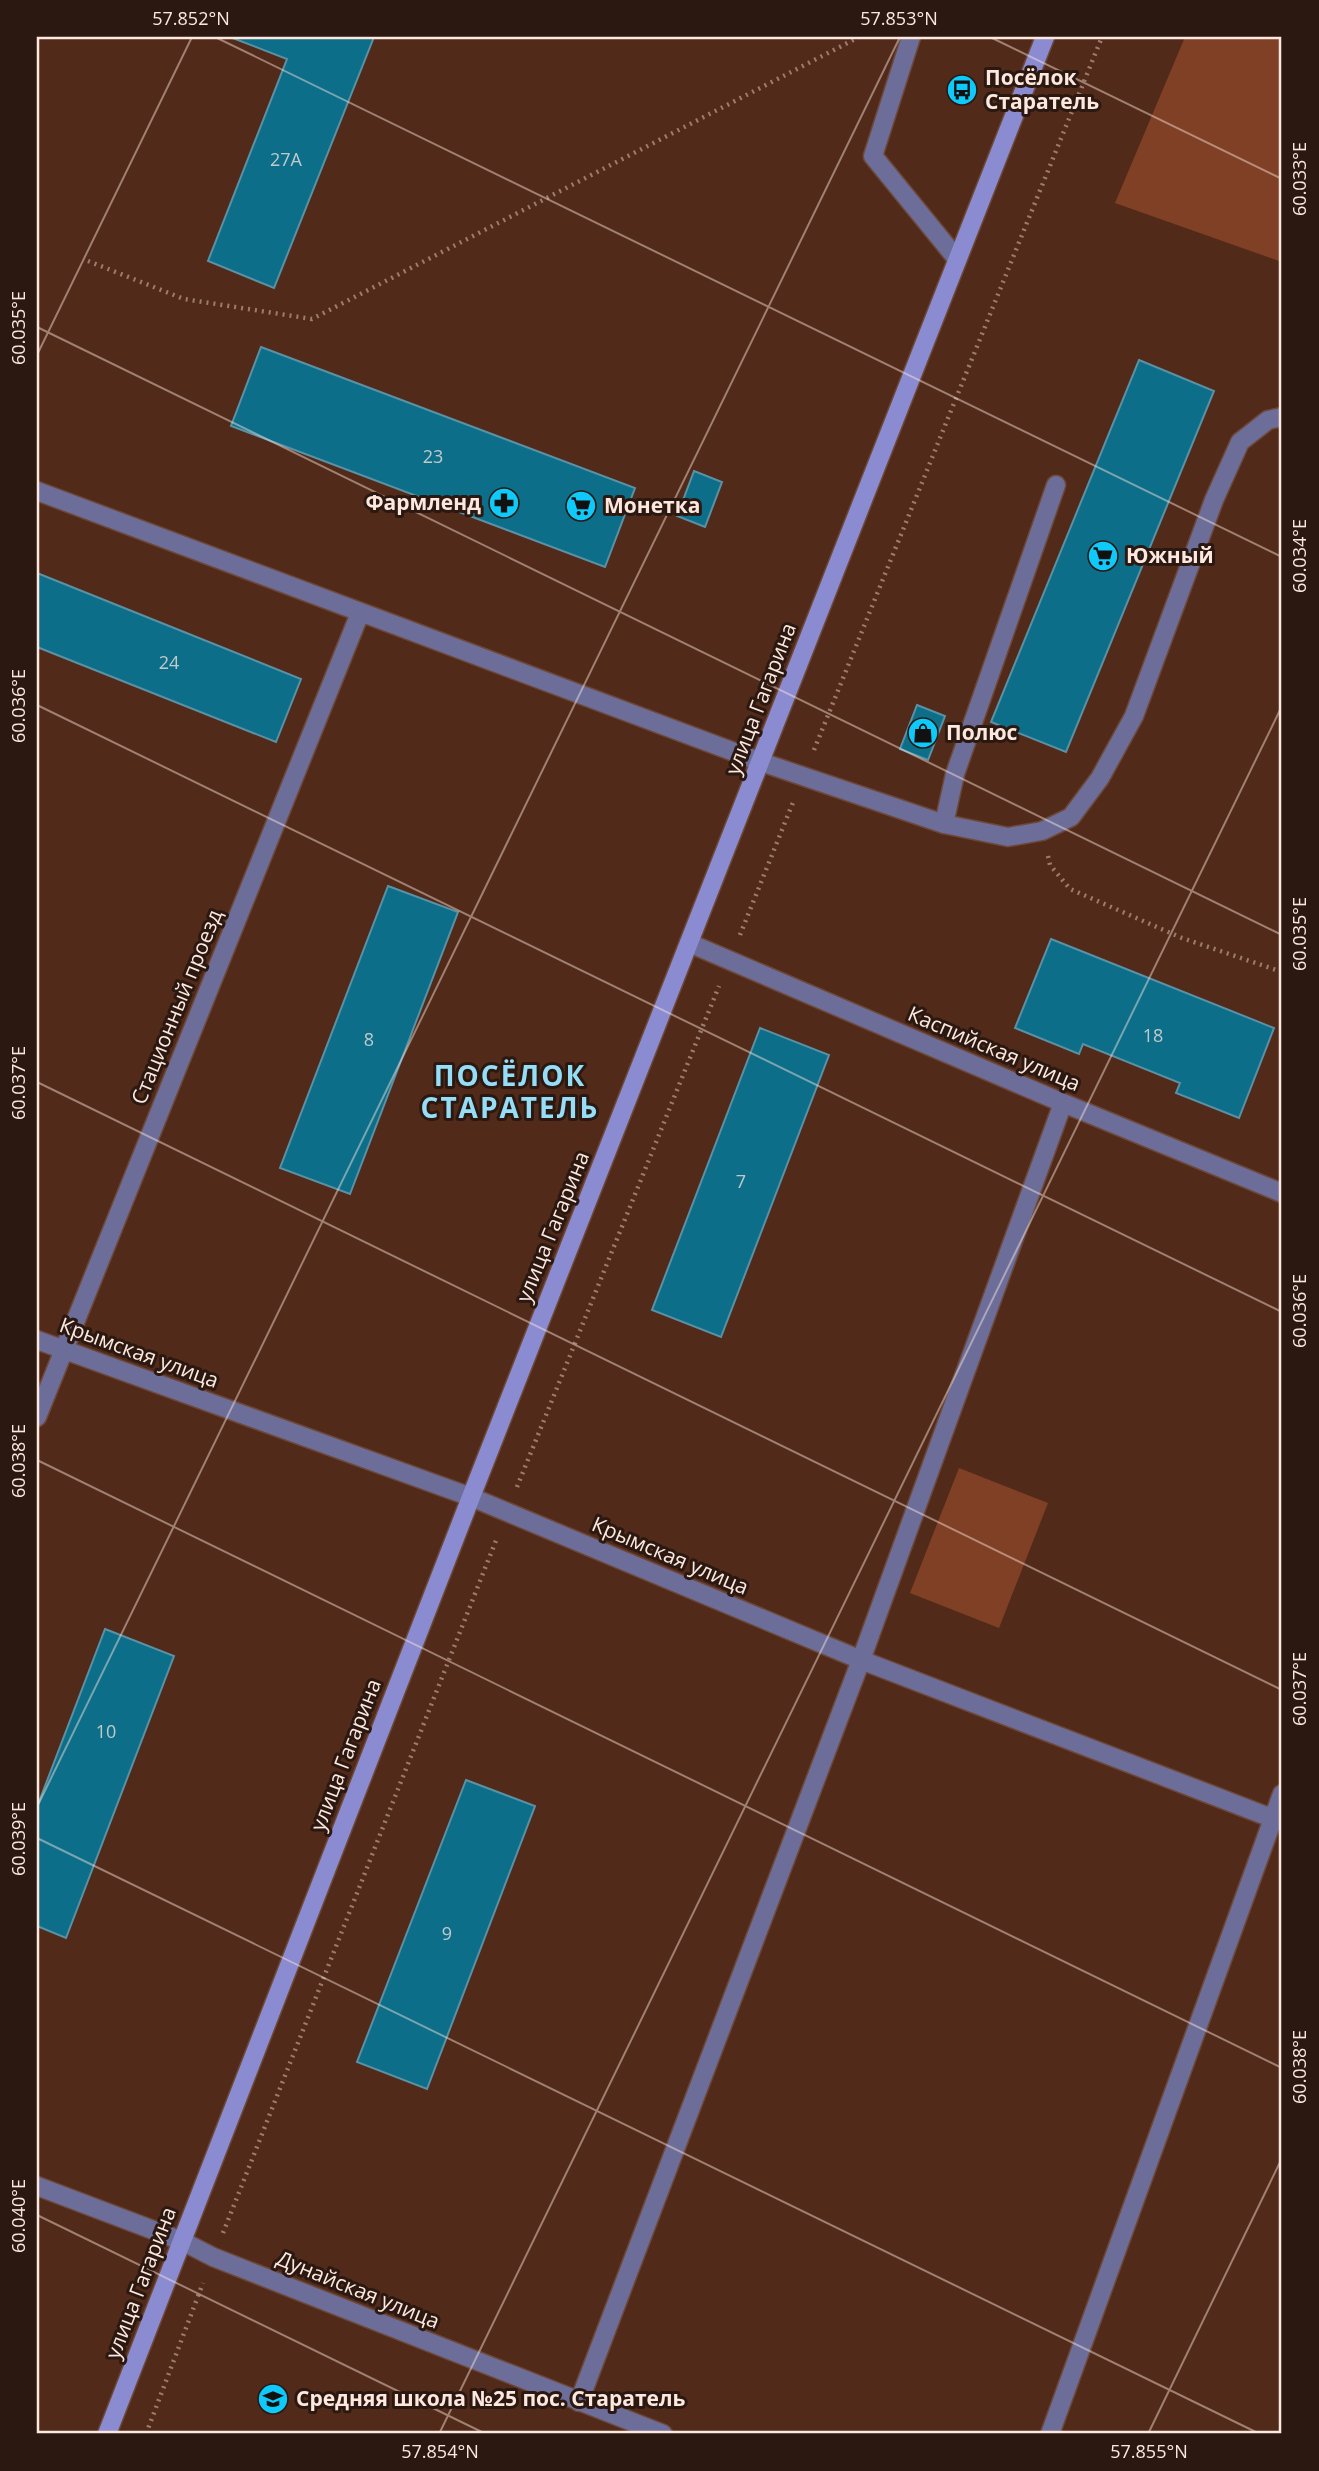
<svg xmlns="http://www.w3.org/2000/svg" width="1319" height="2471" font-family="'Open Sans',sans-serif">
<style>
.green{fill:#804025}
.building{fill:#0c6e89;stroke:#5a91a5;stroke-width:2}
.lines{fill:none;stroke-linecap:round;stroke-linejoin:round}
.lane-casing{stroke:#6d4839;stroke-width:21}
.street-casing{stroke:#6d4839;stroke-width:21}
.secondary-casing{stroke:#6d4839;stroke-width:21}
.path{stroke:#9c7c6f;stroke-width:4.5;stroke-dasharray:2 5;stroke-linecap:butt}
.lane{stroke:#6c6d99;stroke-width:18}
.street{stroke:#6c6d99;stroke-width:18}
.secondary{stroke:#8a8bd0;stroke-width:18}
.ticks{fill:none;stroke:#fde8df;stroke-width:2;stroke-opacity:0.45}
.labels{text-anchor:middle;stroke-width:6;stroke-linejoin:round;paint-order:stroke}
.number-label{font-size:18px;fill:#c1caca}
.poi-label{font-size:21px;font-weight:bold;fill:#fde8df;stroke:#2b1911;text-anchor:start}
.street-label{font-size:21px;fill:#fde8df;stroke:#2b1911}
.district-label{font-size:28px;font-weight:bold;letter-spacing:2px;fill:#96ddf8;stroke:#2b1911}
.neatline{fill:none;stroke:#fde8df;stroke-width:2.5}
.ticks-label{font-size:18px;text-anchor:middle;fill:#fde8df}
</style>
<rect width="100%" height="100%" fill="#522a19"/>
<!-- green -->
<path class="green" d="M1185,37H1282V257L1279,261L1115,203Z
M959,1468L1048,1503L999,1628L910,1593Z"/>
<!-- building -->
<path class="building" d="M230,37H374L274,288L208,261L287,59Z
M261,347L635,488L605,567L231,426Z
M1139,360L1214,391L1066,752L991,722Z
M694,471L722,482L705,527L677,516Z
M37,573L301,679L276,742L37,647Z
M917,705L945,716L928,760L900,749Z
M388,886L458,912L350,1194L280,1168Z
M1051,939L1274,1028L1239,1118L1176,1093L1180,1083L1083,1044L1079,1054L1015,1028Z
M760,1028L829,1055L721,1337L652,1310Z
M105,1629L174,1656L66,1938L37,1926V1807Z
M466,1780L535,1806L427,2089L357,2062Z"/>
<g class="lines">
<!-- lane casing -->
<g class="lane-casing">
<path id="lane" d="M911,37L873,156L957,259
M944,824L955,774L1056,485"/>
</g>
<!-- street casing -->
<g class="street-casing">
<path id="street" d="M37,491L761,762L944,824L1008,837L1042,831L1071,817L1100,778L1134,716L1214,500L1240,442L1268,420L1282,417
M689,943L1063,1103L1282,1193
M37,1340L471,1497L861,1660L1282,1822
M37,1417L360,613
M37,2186L182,2241L213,2257L663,2434
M579,2402L861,1660L1063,1103
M1050,2434L1282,1794"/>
</g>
<!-- secondary casing -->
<g class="secondary-casing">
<path id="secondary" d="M107,2434L471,1497L1045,37"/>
</g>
<!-- path -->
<path class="path" d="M88,261L184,299L312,319L859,37
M814,750L1102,37
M1048,856L1050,865L1070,889L1182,938L1282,972
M740,935L794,800
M517,1487L719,986
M223,2233L497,1538
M146,2434L203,2283"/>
<!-- lane -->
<use href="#lane" class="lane"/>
<!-- street -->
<use href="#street" class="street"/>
<!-- secondary -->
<use href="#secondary" class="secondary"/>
</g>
<!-- ticks -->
<path class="ticks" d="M215,37L1282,557M990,37L1282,179M37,327L1282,935M37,355L192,37M37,705L1282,1312M37,1082L1282,1690M37,1460L1282,2068M37,1807L900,37M37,1838L1260,2434M37,2215L486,2434M439,2434L1282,706M1148,2434L1282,2158"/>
<!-- icons -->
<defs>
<g id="bus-disc" transform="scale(1.575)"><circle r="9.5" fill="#0ecafa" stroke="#2b1911"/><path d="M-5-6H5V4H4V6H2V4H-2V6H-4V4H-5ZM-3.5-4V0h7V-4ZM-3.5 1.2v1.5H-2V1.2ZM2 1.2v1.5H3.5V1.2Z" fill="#111"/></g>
<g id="pharmacy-disc" transform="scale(1.575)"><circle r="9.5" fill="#0ecafa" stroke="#2b1911"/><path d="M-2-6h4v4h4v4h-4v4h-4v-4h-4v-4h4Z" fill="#111"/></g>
<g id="supermarket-disc" transform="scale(1.575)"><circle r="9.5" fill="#0ecafa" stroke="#2b1911"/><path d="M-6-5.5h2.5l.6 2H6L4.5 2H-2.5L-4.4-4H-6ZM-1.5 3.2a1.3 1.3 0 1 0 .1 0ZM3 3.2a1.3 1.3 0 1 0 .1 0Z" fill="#111"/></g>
<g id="shop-disc" transform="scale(1.575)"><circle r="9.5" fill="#0ecafa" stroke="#2b1911"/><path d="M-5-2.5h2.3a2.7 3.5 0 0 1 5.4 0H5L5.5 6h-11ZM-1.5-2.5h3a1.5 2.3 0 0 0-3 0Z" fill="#111"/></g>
<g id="school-disc" transform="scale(1.575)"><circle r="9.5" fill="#0ecafa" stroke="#2b1911"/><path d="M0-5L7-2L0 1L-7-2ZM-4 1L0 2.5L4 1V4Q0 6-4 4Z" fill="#111"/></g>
</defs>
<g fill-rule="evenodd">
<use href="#bus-disc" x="962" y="90"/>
<use href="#pharmacy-disc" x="504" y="503"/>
<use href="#supermarket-disc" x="581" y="506"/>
<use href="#supermarket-disc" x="1103" y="556"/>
<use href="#shop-disc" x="923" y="733"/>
<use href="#school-disc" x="273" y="2399"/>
</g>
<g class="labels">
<!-- number labels -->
<g class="number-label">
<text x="286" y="166">27А</text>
<text x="433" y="463">23</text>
<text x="169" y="669">24</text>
<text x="1153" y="1042">18</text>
<text x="369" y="1046">8</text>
<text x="741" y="1188">7</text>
<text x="106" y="1738">10</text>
<text x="447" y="1940">9</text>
</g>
<!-- poi labels -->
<g class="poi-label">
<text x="985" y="85">Посёлок<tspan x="985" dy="24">Старатель</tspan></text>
<text x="481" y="510" text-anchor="end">Фармленд</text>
<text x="604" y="513">Монетка</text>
<text x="1126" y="563">Южный</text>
<text x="946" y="740">Полюс</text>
<text x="296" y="2406">Средняя школа №25 пос. Старатель</text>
</g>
<!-- street labels -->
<g class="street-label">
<text transform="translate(761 699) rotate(-69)" y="7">улица Гагарина</text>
<text transform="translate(177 1007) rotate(-68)" y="7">Стационный проезд</text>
<text transform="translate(994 1049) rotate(23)" y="7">Каспийская улица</text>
<text transform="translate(553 1227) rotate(-68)" y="7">улица Гагарина</text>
<text transform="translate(139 1353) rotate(20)" y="7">Крымская улица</text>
<text transform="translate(670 1556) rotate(23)" y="7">Крымская улица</text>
<text transform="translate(346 1755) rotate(-69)" y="7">улица Гагарина</text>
<text transform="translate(141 2283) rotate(-69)" y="7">улица Гагарина</text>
<text transform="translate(358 2290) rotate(22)" y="7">Дунайская улица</text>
</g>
<!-- district labels -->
<g class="district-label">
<text x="510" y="1086">ПОСЁЛОК<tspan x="510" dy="32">СТАРАТЕЛЬ</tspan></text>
</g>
</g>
<!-- border -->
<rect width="1319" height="2471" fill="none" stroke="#2b1911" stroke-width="77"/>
<rect x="38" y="38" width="1242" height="2394" class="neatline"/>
<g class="ticks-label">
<text x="191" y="25">57.852°N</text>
<text x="899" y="25">57.853°N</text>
<text transform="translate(1300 179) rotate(-90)" y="6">60.033°E</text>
<text transform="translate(19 328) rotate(-90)" y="6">60.035°E</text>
<text transform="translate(1300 556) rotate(-90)" y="6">60.034°E</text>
<text transform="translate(19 706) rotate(-90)" y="6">60.036°E</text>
<text transform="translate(1300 934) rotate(-90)" y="6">60.035°E</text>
<text transform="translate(19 1083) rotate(-90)" y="6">60.037°E</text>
<text transform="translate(1300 1311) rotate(-90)" y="6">60.036°E</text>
<text transform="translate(19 1461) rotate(-90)" y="6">60.038°E</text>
<text transform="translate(1300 1689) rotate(-90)" y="6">60.037°E</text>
<text transform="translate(19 1839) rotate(-90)" y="6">60.039°E</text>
<text transform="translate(1300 2067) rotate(-90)" y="6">60.038°E</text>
<text transform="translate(19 2216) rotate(-90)" y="6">60.040°E</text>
<text x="440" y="2458">57.854°N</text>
<text x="1149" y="2458">57.855°N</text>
</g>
</svg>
